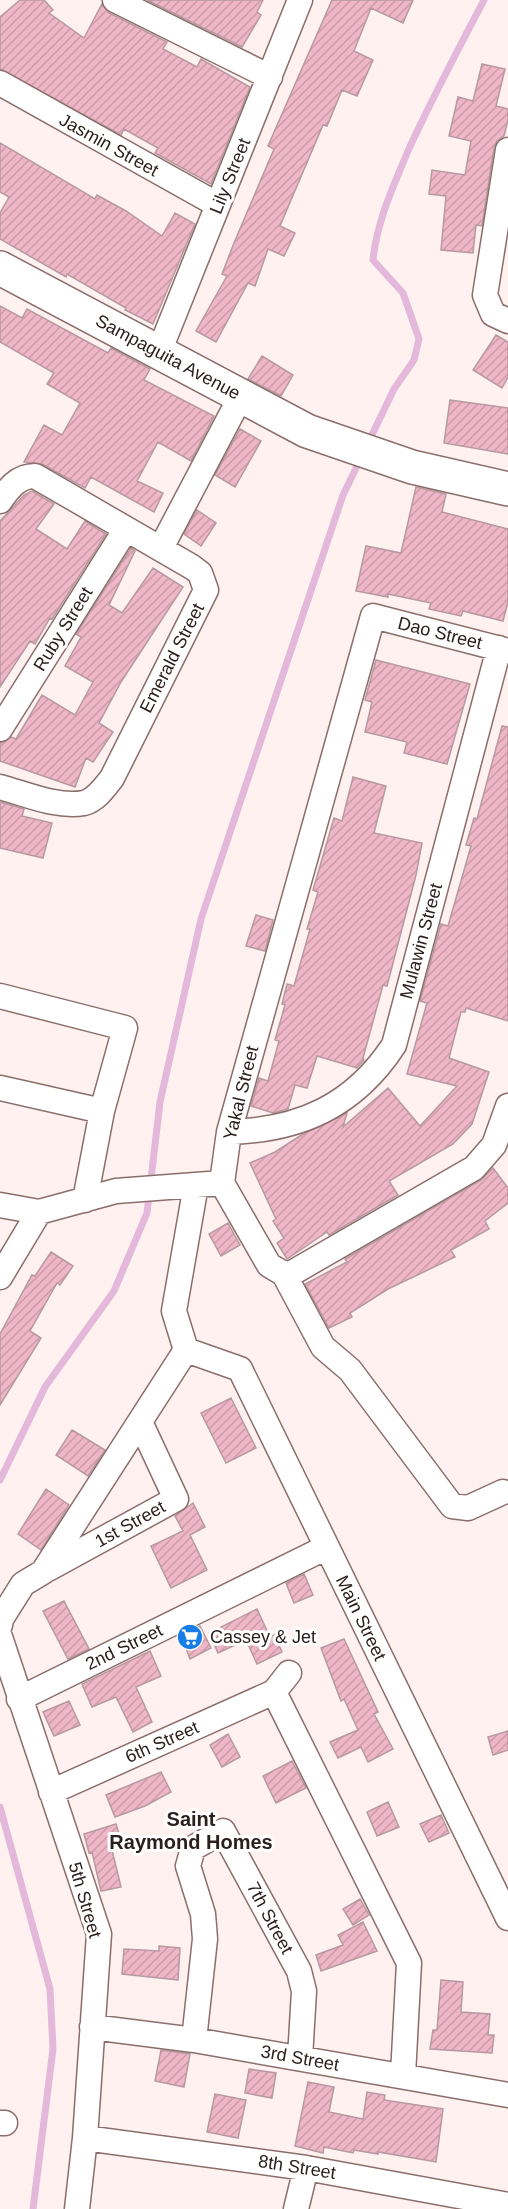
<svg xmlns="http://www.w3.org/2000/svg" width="508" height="2209" font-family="Helvetica,sans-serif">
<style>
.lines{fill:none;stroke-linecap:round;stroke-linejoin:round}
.stream{stroke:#e3b8db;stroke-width:7}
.building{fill:url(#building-hatch);stroke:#b799a1;stroke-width:1.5}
.street-casing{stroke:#8b6e6b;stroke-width:27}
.secondary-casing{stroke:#8b6e6b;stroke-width:36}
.street{stroke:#fff;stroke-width:24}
.secondary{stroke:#fff;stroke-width:33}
.labels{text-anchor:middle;stroke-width:6;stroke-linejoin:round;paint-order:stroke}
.street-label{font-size:18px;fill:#2c201f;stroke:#fff}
.poi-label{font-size:18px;fill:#2c201f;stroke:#fff;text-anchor:start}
.neighbourhood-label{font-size:20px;font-weight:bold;fill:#2c201f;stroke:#fff}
</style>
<defs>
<pattern id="building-hatch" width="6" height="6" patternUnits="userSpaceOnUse" patternTransform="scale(1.5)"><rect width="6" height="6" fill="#eeb6c7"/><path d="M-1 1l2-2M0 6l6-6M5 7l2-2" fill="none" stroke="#cc9caa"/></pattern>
</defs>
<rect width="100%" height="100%" fill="#fff1f0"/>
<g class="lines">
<!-- stream -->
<path class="stream" d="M369,441L394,389L414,360L419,339L403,293L373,260C377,221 393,187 408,151C431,100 458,50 484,0
M0,1480L45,1387L114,1291L147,1213L160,1102L201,919L343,495L360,460
M0,1807L50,1989L53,2049L33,2209"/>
</g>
<!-- building -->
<path class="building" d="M20,0H44L53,10L49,13L84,38L102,4L109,13L167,42L163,49L197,67L201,59L250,87L211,184L155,153L158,148L124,129L121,135L0,69V17Z
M147,0H263L257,12L261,15L242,47Z
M332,0H413L403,23L371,8L354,51L373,60L357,96L342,90L327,126L323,125L280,226L295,233L284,256L268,249L255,286L248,283L216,342L196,331L227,276L222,274L234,243L274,149L268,146Z
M482,64L505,69L496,106L508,109V120L504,136L497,141L494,148L482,226L476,225L473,253L441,250L446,196L429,194L432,170L465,175L471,141L449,136L458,97L473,101Z
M0,143L95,199L97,195L126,211L162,236L175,213L195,224L153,324L125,310L126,308L67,274L66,277L0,239V213L9,197L0,192Z
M0,306L22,318L27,309L108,353L111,348L150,369L144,380L214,416L191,461L158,442L137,481L163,493L154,512L91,477L85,488L42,464L24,462L44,425L62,435L80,403L47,384L54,373L0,342Z
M496,335L508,342V377L502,388L473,370Z
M262,356L293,375L281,396L248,379Z
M450,400L508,408V454L444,443Z
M240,429L261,441L235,487L215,475Z
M416,487L446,494L442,512L508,529V602L503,621L463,611L461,616L429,609L431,603L388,594V597L356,591L366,546L401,553Z
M32,491L54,504L36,529L67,549L85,521L106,534L52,619L50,618L35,644L30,641L0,687V521L24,495Z
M197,510L216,523L201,546L184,534Z
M131,548L135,551L109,605L122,613L153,568L183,587L121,682L99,723L113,732L93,762L86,758L75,787L0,761V743L11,737L16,739L42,695L75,715L93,682L65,666L81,637L76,634Z
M376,660L470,684L447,764L404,753L407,742L365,732L372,702L365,700Z
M502,726L508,727V1021L466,1008L465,1012H461L449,1058L489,1072L472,1124L453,1144L389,1181L398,1195L329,1235L327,1232L287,1259L277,1243L284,1238L273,1221L276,1219L250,1163L275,1152L303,1134L347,1113L343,1127L388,1088L420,1126L457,1086L407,1074L427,1003L420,1001L441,924L448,926L471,846L466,845L474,818L477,819Z
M353,777L386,786L374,833L422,843L416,875L387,986L383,985L363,1058L364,1060L357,1068L317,1056L307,1088L295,1085L288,1109L273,1113L251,1106L259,1078L268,1081L279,1041L275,1040L285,1005L282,1004L287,984L294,986L310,929H307L318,892L313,890L334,818L342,821Z
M0,802L24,809L22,816L52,823L43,858L0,848Z
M256,915L273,920L265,951L246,946Z
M493,1168L508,1188V1203L485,1221L489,1229L451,1250L455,1257L388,1289L350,1313L352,1317L329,1328L305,1284L347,1262L345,1259L481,1180Z
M228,1223L240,1245L221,1256L209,1234Z
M51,1252L73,1266L60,1285L57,1283L30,1331L41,1338L0,1405V1334L32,1275L35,1276Z
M231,1398L256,1448L226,1463L201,1413Z
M72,1430L105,1450L88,1476L56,1455Z
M46,1489L69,1505L41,1550L18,1534Z
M193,1503L205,1527L190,1535L207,1570L171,1588L151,1546L183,1531L175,1516Z
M304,1574L313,1595L294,1603L286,1583Z
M64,1601L89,1649L68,1659L43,1611Z
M257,1609L270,1637L274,1635L282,1652L257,1664L246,1640L218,1653L209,1633Z
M200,1626L211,1648L190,1659L181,1635Z
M344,1639L378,1712L374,1714L393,1749L368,1762L361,1747L338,1758L330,1742L358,1730L344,1699L341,1701L321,1648Z
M150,1651L161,1676L136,1687L152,1722L133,1732L116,1697L92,1707L82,1684Z
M69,1701L80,1725L54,1736L43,1712Z
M508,1731V1750L493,1755L488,1737Z
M228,1734L240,1757L222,1767L210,1745Z
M292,1761L306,1788L276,1803L263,1776Z
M161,1772L171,1792L145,1806L115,1817L106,1795Z
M388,1802L399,1827L377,1836L367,1812Z
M441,1815L449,1833L429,1842L420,1824Z
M116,1824L122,1843L111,1846L121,1887L101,1891L92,1852L89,1853L84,1834Z
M360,1899L369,1915L353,1925L343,1909Z
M363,1922L377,1951L321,1971L316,1955L343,1945L338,1935Z
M159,1946L180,1948L178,1980L122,1974L124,1949L159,1951Z
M441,1980L463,1982L461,2012L490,2014L488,2035H494L492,2053L430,2049L433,2030H437Z
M161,2050L190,2054L184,2087L155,2081Z
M249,2069L276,2073L272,2098L245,2093Z
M308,2082L334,2087L329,2112L363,2119L367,2092L385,2095L384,2100L443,2109L436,2162L378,2152V2154L354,2150L353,2153L324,2147L323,2153L295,2146Z
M215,2094L246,2100L238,2138L207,2132Z"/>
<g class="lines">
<!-- street casing -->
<g class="street-casing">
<path id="street" d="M115,0L270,77
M0,83L218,205
M508,150L485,295L493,314L508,321
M159,352L300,0
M0,501C9,488 18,476 35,476L192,567L200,573L206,590L112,778C105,787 96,800 84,803C57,808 26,794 0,787
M161,548L241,396
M508,651L373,616L229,1132L222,1183L269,1265L284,1274L292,1273L474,1168L494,1145L508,1106
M0,729L126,529
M0,996L125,1028L102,1111L85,1200
M0,1088L102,1111
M229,1132C300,1130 354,1106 394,1045L499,648
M0,1205L39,1212
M284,1274L323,1347L350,1370L452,1506L468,1508L503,1492
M0,1277L39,1212L116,1191L222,1183
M186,1350L240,1369L508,1918
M186,1350L174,1311L196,1185
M48,1569L176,1499L141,1424
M0,1625L1,1619L23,1584L43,1572L186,1350
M0,1637L99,1934L85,2138L77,2209
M274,1692L409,1963L403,2075
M19,1699L327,1547
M51,1792L274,1692L289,1673
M92,2027L194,2040L508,2095
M194,2040L205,1939L203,1914L188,1866L193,1848L223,1831L299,1971L304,1991L300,2058
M0,2123H5
M85,2138L306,2168L508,2205
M296,2209L306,2168"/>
</g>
<!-- secondary casing -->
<g class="secondary-casing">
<path id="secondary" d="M0,268L307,431L412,467L508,489"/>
</g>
<!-- street -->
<use href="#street" class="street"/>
<!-- secondary -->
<use href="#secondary" class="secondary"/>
</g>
<!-- icons -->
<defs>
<g id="supermarket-disc" transform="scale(1.35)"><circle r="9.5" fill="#187ee6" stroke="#fff"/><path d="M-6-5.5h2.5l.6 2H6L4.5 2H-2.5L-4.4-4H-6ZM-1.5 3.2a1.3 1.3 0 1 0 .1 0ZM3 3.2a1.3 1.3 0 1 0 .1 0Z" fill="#fff"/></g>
</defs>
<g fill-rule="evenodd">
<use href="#supermarket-disc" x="190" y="1637"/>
</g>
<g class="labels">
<!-- street labels -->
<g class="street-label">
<text transform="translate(109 145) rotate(29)" y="6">Jasmin Street</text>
<text transform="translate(230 176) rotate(-68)" y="6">Lily Street</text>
<text transform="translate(168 357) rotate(28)" y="6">Sampaguita Avenue</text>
<text transform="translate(63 629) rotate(-58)" y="6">Ruby Street</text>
<text transform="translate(440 633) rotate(14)" y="6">Dao Street</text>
<text transform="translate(172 658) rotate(-63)" y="6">Emerald Street</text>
<text transform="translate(421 941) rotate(-75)" y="6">Mulawin Street</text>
<text transform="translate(241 1093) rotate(-76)" y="6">Yakal Street</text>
<text transform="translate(130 1524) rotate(-29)" y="6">1st Street</text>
<text transform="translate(361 1618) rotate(64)" y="6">Main Street</text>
<text transform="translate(124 1647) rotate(-26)" y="6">2nd Street</text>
<text transform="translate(162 1742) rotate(-24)" y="6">6th Street</text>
<text transform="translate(85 1900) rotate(74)" y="6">5th Street</text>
<text transform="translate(270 1918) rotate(62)" y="6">7th Street</text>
<text transform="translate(300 2058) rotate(10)" y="6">3rd Street</text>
<text transform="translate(297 2167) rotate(9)" y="6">8th Street</text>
</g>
<!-- poi labels -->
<g class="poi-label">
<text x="210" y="1643">Cassey &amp; Jet</text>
</g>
<!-- neighbourhood labels -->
<g class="neighbourhood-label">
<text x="191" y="1826">Saint<tspan x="191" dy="23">Raymond Homes</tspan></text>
</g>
</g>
</svg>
